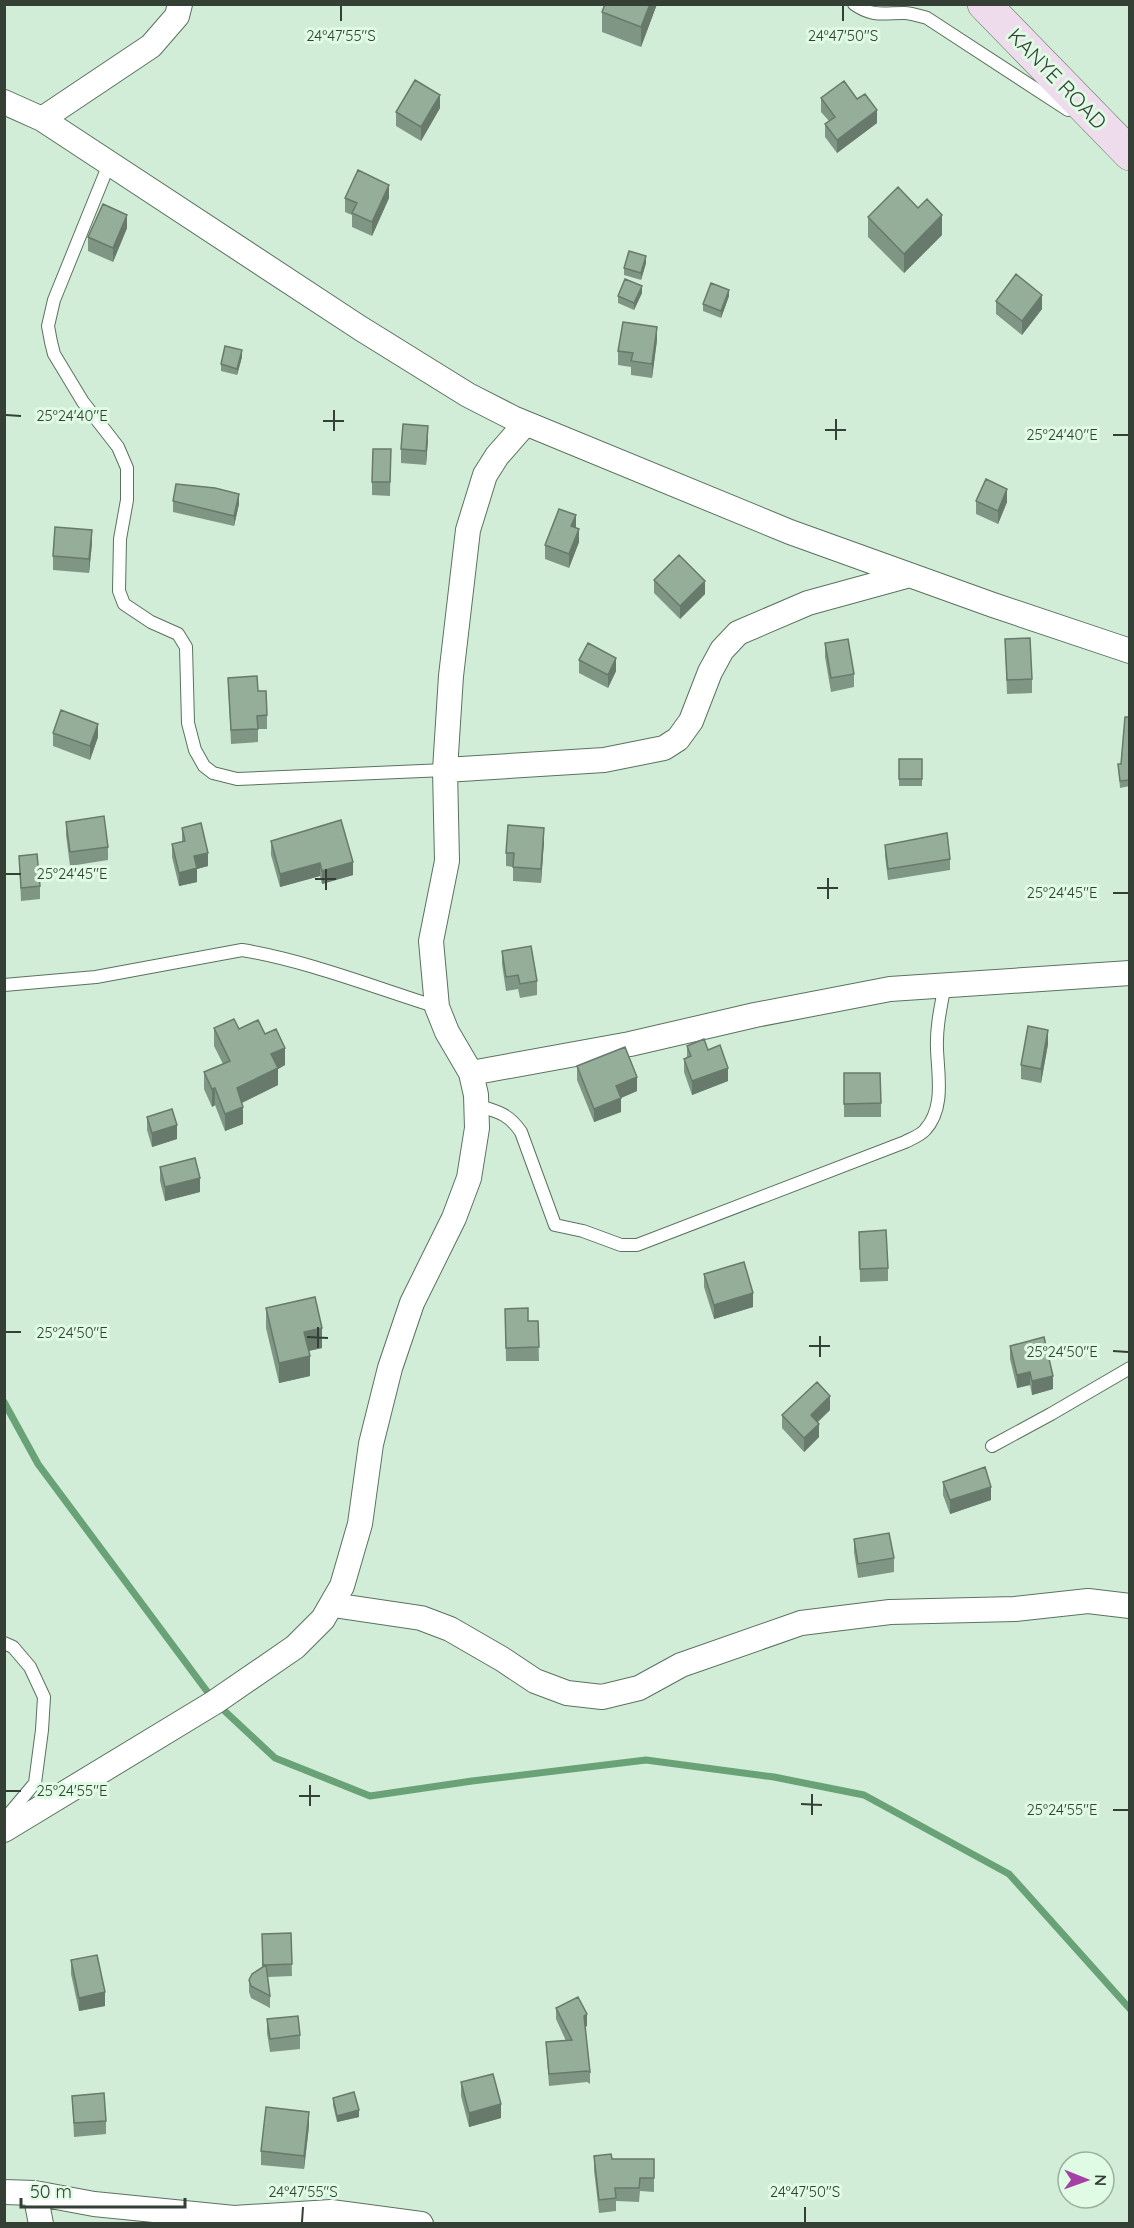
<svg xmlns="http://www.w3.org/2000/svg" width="1134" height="2228" font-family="Quicksand,sans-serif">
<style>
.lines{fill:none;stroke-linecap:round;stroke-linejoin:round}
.stream{stroke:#69a276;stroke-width:7}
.service-casing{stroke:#5a725e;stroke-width:14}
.minor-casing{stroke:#5a725e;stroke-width:26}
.secondary-casing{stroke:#5a725e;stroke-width:34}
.service{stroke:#fff;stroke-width:12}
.minor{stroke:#fff;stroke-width:24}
.secondary{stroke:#eedced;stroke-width:33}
.wall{fill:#7f9684}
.shaded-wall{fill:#687a6b}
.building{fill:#94ae99;stroke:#687a6b;stroke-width:1.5}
.ticks{fill:none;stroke:#343f36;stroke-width:2}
.labels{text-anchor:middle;stroke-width:6;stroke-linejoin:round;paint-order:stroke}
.street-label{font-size:21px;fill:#343f36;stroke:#dffbe4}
.ticks-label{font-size:15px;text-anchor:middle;fill:#343f36;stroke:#dffbe4;stroke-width:6;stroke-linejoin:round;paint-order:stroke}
</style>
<rect width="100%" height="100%" fill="#d2edd7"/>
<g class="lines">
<!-- stream -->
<path class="stream" d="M4,1402L38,1464L215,1702L275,1758L370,1796L472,1781L646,1760L774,1777L864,1795L1009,1874L1130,2009"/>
<!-- service casing -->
<g class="service-casing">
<path id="service" d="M854,4C872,17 883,13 904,13C911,13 920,16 927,18L1068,110
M109,164L54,300L48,326L51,342L54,354L83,402L118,447L127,468V500L120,539L119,591L124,604L151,622L178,634L186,647L188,723L195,750L204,766L213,773L237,779L445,770
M4,985L96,977L242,950C308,961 373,987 437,1007
M476,1105C498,1112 508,1113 521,1132L555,1225L583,1231L621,1245H637L905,1142C911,1139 921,1135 925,1130C945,1108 938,1076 937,1049C936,1027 941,1006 945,984
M992,1446L1051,1414L1130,1368
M4,1643L13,1647L30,1667L44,1697L42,1730L35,1783L4,1820"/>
</g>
<!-- minor casing -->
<g class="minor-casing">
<path id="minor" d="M4,102L42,119L360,328L468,395L513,418L790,532L993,605L1130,651
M42,119L151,46L177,16L180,4
M445,770L604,760L664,748L678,739L691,721L710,672L722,650L738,633L808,603L910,575
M471,1073L630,1044L755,1015L890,989L1130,973
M333,1605L421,1618L450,1629L502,1659L535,1681L567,1693L602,1697L639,1688L681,1665L801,1623L890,1612L1015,1609L1088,1601L1130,1606
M4,1830L215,1702L295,1647L323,1619L342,1586L360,1524L371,1444L390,1368L412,1303L454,1218L469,1178L477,1128L476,1095L471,1073L447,1032L437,1007L431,941L447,861L445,770L451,676L468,530L485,475L497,456L525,424
M4,2192L35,2193L94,2204L234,2218L331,2212L421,2224
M35,2193L41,2224"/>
</g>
<!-- secondary casing -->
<g class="secondary-casing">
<path id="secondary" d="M984,4L1130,154"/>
</g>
<!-- service -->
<use href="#service" class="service"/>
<!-- minor -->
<use href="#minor" class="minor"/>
<!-- secondary -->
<use href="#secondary" class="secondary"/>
</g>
<!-- wall -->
<path class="wall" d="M605,4H657L641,47L602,32V12Z
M821,98L857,99L877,123L837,153L825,137V124L829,121L821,112Z
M440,108L421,141L396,126V112Z
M345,198H389L372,236L352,227V215L345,212Z
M918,208L942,235L904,273L868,237V217Z
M127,228L113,262L88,251V237Z
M646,263L641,280L624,275V268Z
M642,293L634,310L618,303V296Z
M729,296L721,318L703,311V304Z
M996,301L1042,309L1022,335L996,314Z
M657,340L652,378L631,375V367L618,365V351Z
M242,357L237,375L221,371V364Z
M428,440L426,465L401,463V449Z
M391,449L390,496L372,495V482Z
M173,501L239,504L234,526L173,512Z
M976,501L1007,502L998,524L976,514Z
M579,542L569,568L545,559V545Z
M92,543L89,573L53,570V556Z
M654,580L705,594L680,619L654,593Z
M1005,639L1032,679V693L1007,694Z
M825,643L854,674V687L831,692L825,657Z
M579,660L616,671L608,688L579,673Z
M228,678L258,691L267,715V729H258V742L231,744Z
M1130,717V786L1120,788L1118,764H1121Z
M53,733L98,737L90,760L53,746Z
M899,759H922V786H899Z
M66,822L108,847V860L70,866L66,835Z
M182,828L208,866L197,869V882L179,886L172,857V844L182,842Z
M271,841L353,875L322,884L320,876L280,887L271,855Z
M544,841L541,883L513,881V867L506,866V853Z
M885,845L950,859V870L888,880L885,856Z
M19,856L40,886V899L21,901Z
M502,951L537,981V995L520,998L518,989L506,991L502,964Z
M214,1028L239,1029L265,1034L285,1065L278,1069V1085L242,1103L243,1124L225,1131L215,1105L212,1107L204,1089V1072L223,1064L214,1046Z
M1048,1044L1041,1083L1021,1079V1065Z
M687,1046L708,1050L728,1081L692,1095L684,1072V1059L687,1058Z
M577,1066L637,1091L621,1098V1112L594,1122L577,1080Z
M844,1073L881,1103V1117H844Z
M147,1117L177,1139L152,1147L147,1130Z
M160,1167L200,1192L165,1201L160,1181Z
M859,1232L888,1268V1281L860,1282Z
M704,1274L753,1307L714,1319L704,1287Z
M266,1308L322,1348L308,1351L310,1376L279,1383L266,1328Z
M505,1309L528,1321H538L539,1361H506Z
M1010,1346L1053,1389L1032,1395L1030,1385L1017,1388L1010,1359Z
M830,1410L818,1422L819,1437L804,1452L782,1428V1415Z
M943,1482L991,1500L950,1514L943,1495Z
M854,1539L894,1558V1572L858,1578L854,1552Z
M291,1933L292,1976L268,1977L270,1996V2008L251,1998L249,1992V1980L262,1967V1934Z
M71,1960L105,2006L79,2011L71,1974Z
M556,2008L587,2026L585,2027L590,2072V2084L587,2082L549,2086L546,2042L566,2041L556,2019Z
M267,2019L300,2035V2049L270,2052L267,2033Z
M461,2082L501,2118L469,2127L461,2096Z
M72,2096L106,2121V2134L74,2137Z
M333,2098L359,2117L337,2122L333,2105Z
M309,2126L304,2169L261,2165V2151Z
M594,2156L612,2159H654V2192L640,2191L639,2202L616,2201V2211L599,2213L594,2170Z"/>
<!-- shaded-wall -->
<path class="shaded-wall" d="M650,4H657L641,47V27Z
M440,95V108L421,141V127Z
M877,110V123L837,153V140Z
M389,185V198L372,236V222Z
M127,215V228L113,262V248Z
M942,215V235L904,273V254Z
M646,256V263L641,280V273Z
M642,286V293L634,310V303Z
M729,290V296L721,318V311Z
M1042,295V309L1022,335V321Z
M657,327V340L652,378V364Z
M242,350V357L237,375V369Z
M428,426V440L426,465V451Z
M1007,489V502L998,524V511Z
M239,494V504L234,526V516Z
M576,515V528L571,526Z
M579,529V542L569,568V554Z
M92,530V543L89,573V559Z
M705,581V594L680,619V606Z
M616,658V671L608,688V675Z
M98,724V737L90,760V746Z
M544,828V841L541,883V869Z
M208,853V866L197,869V882L179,886V873L194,856Z
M353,862V875L322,884V871Z
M320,863V876L280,887V874Z
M1048,1030V1044L1041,1083V1069Z
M285,1048V1065L278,1069V1085L237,1105V1088L271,1054Z
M728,1068V1081L692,1095V1081Z
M637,1077V1091L616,1100V1086Z
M215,1088V1105L212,1107V1089Z
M621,1098V1112L594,1122V1109Z
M243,1107V1124L225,1131V1114Z
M177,1125V1139L152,1147V1133Z
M200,1178V1192L165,1201V1187Z
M753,1293V1307L714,1319V1305Z
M322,1328V1348L304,1352V1332Z
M310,1356V1376L279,1383V1363Z
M1030,1372V1385L1017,1388V1375Z
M1053,1376V1389L1032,1395V1381Z
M830,1396V1410L811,1428V1415Z
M819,1424V1437L804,1452V1438Z
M991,1487V1500L950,1514V1500Z
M105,1992V2006L79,2011V1998Z
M587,2014V2026L584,2027V2016Z
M501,2104V2118L469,2127V2113Z
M359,2110V2117L337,2122V2116Z
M309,2112V2126L304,2169V2156Z"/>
<!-- building -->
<path class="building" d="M605,4H650L641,27L602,12Z
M415,80L440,95L421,127L396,112Z
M844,81L857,99L865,94L877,110L837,140L825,124L835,117L821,98Z
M358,170L389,185L372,222L352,213L357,203L345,198Z
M898,187L918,208L927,199L942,215L904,254L868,217Z
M103,204L127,215L113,248L88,237Z
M629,251L646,256L641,273L624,268Z
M1016,274L1042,295L1022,321L996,301Z
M625,279L642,286L634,303L618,296Z
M711,283L729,290L721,311L703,304Z
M623,322L657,327L652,364L631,361L633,353L618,351Z
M225,346L242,350L237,369L221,364Z
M403,424L428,426L426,451L401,449Z
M373,449H391L390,482H372Z
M986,479L1007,489L998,511L976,501Z
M176,484L215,488L239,494L234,516L173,501Z
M559,509L576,515L571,526L579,529L569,554L545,545Z
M55,527L92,530L89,559L53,556Z
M679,555L705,581L680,606L654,580Z
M1030,638L1032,679L1007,680L1005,639Z
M848,639L854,674L831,678L825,643Z
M588,643L616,658L608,675L579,660Z
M257,676L258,691H266L267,715L257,716L258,729L231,730L228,678Z
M61,710L98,724L90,746L53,733Z
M1125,717H1130V780L1120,781L1118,764H1121Z
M899,759H922V779H899Z
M104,816L108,847L70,852L66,822Z
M341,820L353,862L322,871L320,863L280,874L271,841Z
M201,823L208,853L194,856L197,868L179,873L172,844L185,841L182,828Z
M508,825L544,828L541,869L513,867L514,853H506Z
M947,833L950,859L888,869L885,845Z
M37,854L40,886L21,888L19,856Z
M531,946L537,981L520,984L518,975L506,977L502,951Z
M234,1019L239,1029L258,1020L265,1034L276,1029L285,1048L271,1054L278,1068L237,1088L243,1107L225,1114L215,1088L212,1089L204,1072L230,1061L214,1028Z
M1028,1026L1048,1030L1041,1069L1021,1065Z
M704,1039L708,1050L720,1045L728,1068L692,1081L684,1059L691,1056L687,1046Z
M625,1047L637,1077L616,1086L621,1098L594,1109L577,1066Z
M844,1073H880L881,1103L844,1104Z
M172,1109L177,1125L152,1133L147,1117Z
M195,1158L200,1178L165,1187L160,1167Z
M886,1230L888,1268L860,1269L859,1232Z
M744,1262L753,1293L714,1305L704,1274Z
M315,1297L322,1328L304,1332L310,1356L279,1363L266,1308Z
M528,1308V1321H538L539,1347L506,1348L505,1309Z
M1044,1337L1053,1376L1032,1381L1030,1372L1017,1375L1010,1346Z
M817,1382L830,1396L811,1415L819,1424L804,1438L782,1415Z
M985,1467L991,1487L950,1500L943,1482Z
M889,1533L894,1558L858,1564L854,1539Z
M291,1933L292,1964L266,1965L270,1996L251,1986L249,1980L252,1974L266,1965H263L262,1934Z
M97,1955L105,1992L79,1998L71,1960Z
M578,1997L587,2014L584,2016L590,2072L587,2071L549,2074L546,2042L572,2040L556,2008Z
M298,2016L300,2035L270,2039L267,2019Z
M493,2074L501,2104L469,2113L461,2082Z
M354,2092L359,2110L337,2116L333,2098Z
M104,2093L106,2121L74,2123L72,2096Z
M266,2107L309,2112L304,2156L261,2151Z
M611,2154L612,2159H654V2178H640L639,2188H615L616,2198L599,2200L594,2156Z"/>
<!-- ticks -->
<path class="ticks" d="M341,21V6M843,21V6M6,415L21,416M323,421H344M825,430H846M334,431V410M1113,435H1128M836,440V419M6,874H21M315,879H336M817,888H838M326,890V869M1113,893H1128M828,899V878M6,1332H21M307,1337L328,1338M809,1346H830M318,1348V1327M1113,1351L1128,1352M820,1357V1336M6,1791H21M299,1796H320M801,1804L822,1805M310,1806V1785M1113,1810H1128M812,1815V1794M302,2222L303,2207M805,2222V2207"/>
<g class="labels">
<!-- street labels -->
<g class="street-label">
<text transform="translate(1057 79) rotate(46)" y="7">KANYE ROAD</text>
</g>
</g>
<g class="ticks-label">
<text x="341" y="41">24°47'55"S</text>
<text x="843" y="41">24°47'50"S</text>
<text x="72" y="421">25°24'40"E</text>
<text x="1062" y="440">25°24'40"E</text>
<text x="72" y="879">25°24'45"E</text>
<text x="1062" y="898">25°24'45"E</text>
<text x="72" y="1338">25°24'50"E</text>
<text x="1062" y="1357">25°24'50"E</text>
<text x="72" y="1796">25°24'55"E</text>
<text x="1062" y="1815">25°24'55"E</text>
<text x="303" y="2197">24°47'55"S</text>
<text x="805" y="2197">24°47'50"S</text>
</g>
<!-- border -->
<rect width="1134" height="2228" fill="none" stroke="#343f36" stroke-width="12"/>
<!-- north arrow -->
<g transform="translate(1086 2180) rotate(91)"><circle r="28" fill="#dffbe4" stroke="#9bb09e" stroke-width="1.5"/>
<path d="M0-4.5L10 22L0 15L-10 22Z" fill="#a640a4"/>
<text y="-9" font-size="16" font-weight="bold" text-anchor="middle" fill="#343f36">N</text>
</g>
<!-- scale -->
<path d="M21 2198v9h164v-9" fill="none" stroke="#343f36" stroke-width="3"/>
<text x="30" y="2198" font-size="18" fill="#343f36" stroke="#dffbe4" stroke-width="4.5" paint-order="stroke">50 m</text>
</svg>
